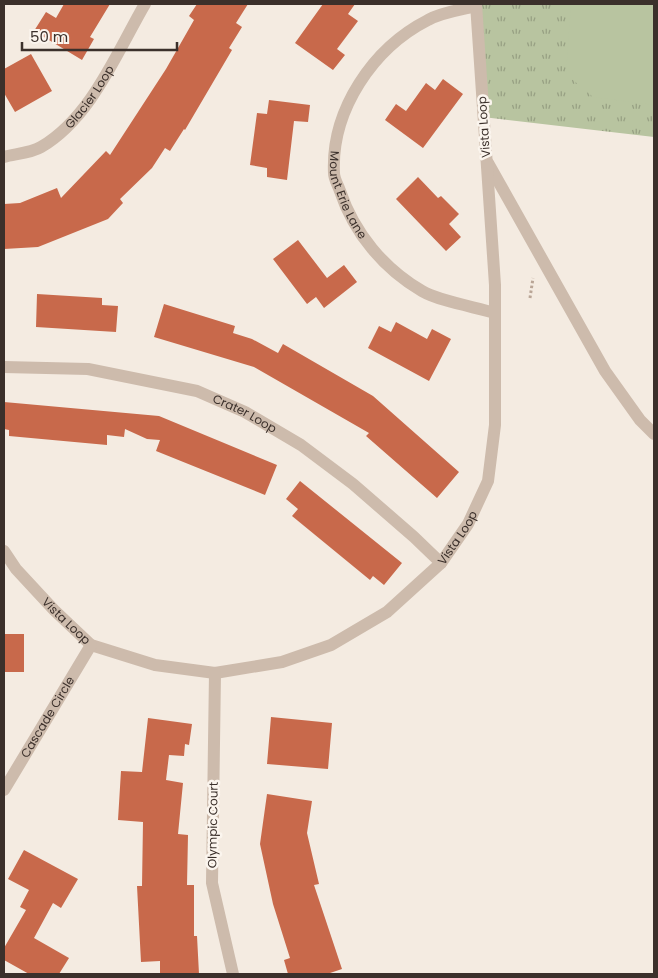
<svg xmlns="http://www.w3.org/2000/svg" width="658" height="978" font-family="Poppins,sans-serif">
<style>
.grass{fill:url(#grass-tufts)}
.pitch{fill:#b8c4a0}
.building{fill:#c8694b}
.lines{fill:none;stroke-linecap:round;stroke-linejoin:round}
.path{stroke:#b9a596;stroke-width:3;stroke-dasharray:2.5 2.5;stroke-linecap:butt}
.minor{stroke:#cdbbac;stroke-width:12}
.labels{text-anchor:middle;stroke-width:5;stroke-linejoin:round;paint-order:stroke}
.street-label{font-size:12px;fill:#3b302b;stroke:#fbf5ee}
</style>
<defs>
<pattern id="grass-tufts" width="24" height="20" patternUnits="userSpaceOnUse" patternTransform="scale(1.25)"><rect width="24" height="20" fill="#b8c4a0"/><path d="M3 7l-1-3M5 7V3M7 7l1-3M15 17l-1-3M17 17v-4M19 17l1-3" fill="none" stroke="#97a083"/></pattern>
</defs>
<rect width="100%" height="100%" fill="#f4ebe1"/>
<!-- grass -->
<path class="grass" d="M476,4H654V137L483,117Z"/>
<!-- pitch -->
<path class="pitch" d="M571,4H654V105L593,97L566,74Z"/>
<!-- building -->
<path class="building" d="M64,4H110L90,37L94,39L82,60L34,31L46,12L56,18Z
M197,4H248L236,23L242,27L229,48L232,50L185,130L184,129L170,151L165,148L152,168L120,199L123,203L108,219L38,247L4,249V204L20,203L57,188L61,198L106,151L110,155L166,69L194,20L189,16Z
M323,4H355L348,14L358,21L337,49L345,55L333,70L295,43Z
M31,54L52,91L15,112L4,93V69Z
M443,79L463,94L423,148L385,120L396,104L406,111L426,83L435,90Z
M269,100L310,105L308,122L294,121L287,180L267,177V168L250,165L257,113L267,114Z
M418,177L438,198L441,196L459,214L449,224L461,237L446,251L396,199Z
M298,240L327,278L344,265L357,282L324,308L316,297L307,304L273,259Z
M37,294L102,298V305L118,306L116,332L36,327Z
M164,304L235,326L233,333L252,339L278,353L283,344L373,396L459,472L437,498L366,436L369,433L254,367L154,337Z
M396,322L427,339L432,329L451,339L429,381L368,348L379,326L391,332Z
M4,402L159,416L277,465L265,495L156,451L160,440L147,439L125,429L124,437L107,435V445L9,436V430L4,429Z
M300,481L402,563L384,585L373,576L370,580L292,516L298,509L286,499Z
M4,634H24V672H4Z
M271,717L332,723L328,769L267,764Z
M148,718L192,724L189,745L185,744L184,756L169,755L166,780L183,783L178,834L188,835L187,885H194V936H197L199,974H160V961L141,962L137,886H142L143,822L118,820L121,771L142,772Z
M267,794L312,801L307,833L319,884L314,885L342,969L327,974H288L284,960L290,958L273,904L260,844Z
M24,850L78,879L61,908L53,903L34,938L69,958L59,974H29L4,960V948L26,910L20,907L29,890L8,879Z"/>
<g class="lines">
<!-- path -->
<path class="path" d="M530,298L533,278"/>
<!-- minor -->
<g class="minor">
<path id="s1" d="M476,6C461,10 442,12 428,20C373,48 331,110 334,173C334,179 338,185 340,191C354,233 384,269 422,291C439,301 475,307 495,313"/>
<path id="s2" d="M4,157C15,154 31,153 41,147C91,118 117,52 145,4"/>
<path d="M488,163L605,371L640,420L654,434"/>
<path id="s3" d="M4,367L88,369L197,391L245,412L301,445L353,484L414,537L441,563"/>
<path id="s4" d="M4,551L16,569L54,610L91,645L155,665L215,673L282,662L331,645L387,612L441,563L468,524L488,481L495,425V285L476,4"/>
<path d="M215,673L212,883L233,974"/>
<path id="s5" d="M4,790L91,645"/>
</g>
</g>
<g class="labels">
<!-- street labels -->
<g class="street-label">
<text dy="4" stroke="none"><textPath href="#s2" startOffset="109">Glacier Loop</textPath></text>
<text transform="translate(484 127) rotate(-94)" y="4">Vista Loop</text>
<text dy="4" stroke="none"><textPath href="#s1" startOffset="264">Mount Erie Lane</textPath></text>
<text dy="4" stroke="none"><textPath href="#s3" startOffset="248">Crater Loop</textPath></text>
<text dy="4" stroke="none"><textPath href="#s4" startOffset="544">Vista Loop</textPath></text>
<text dy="4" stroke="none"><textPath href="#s4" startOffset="94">Vista Loop</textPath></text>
<text dy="4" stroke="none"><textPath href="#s5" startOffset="85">Cascade Circle</textPath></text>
<text transform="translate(213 825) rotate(-89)" y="4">Olympic Court</text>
</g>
</g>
<!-- border -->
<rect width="658" height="978" fill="none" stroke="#3b302b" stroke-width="10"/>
<!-- scale -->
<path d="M22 42v8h155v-8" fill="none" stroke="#3b302b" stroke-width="2.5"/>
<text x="30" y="42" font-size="15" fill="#3b302b" stroke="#fbf5ee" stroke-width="4" paint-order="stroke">50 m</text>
</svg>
